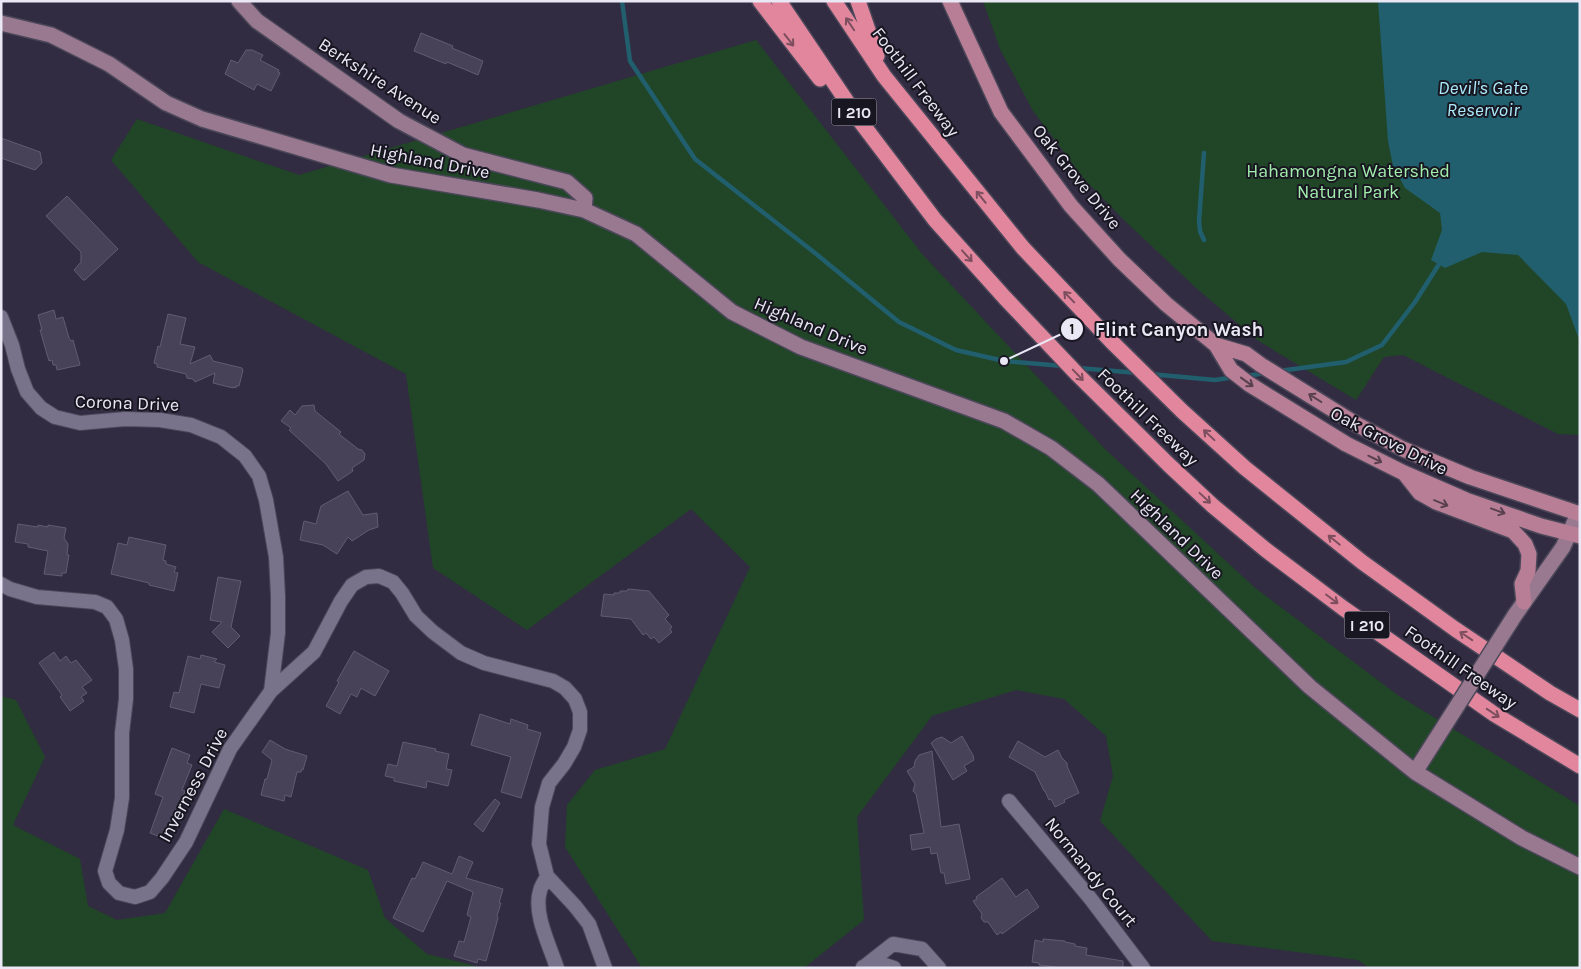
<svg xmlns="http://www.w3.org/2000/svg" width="1581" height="969" font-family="Karla,sans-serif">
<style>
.green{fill:#214627}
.water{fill:#215f6e}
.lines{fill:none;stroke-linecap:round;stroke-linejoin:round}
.stream{stroke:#215f6e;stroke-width:4.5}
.building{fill:#484258;stroke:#625c73}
.street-casing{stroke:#4b4759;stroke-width:16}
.secondary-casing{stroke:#4b4759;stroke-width:18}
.primary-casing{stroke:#4b4759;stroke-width:18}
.highway-casing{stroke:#4b4759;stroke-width:18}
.street{stroke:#78738b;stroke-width:14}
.secondary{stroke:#987990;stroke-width:15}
.primary{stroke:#b77e96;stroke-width:15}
.highway{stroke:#e1869d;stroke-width:15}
.secondary-bridge-casing{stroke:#4b4759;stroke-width:18;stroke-linecap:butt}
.secondary-bridge{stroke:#987990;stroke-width:15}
.oneway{stroke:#7c4e5e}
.oneway2{stroke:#58404f}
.labels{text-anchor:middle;stroke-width:4;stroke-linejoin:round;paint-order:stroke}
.shield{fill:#181620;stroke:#aca9b6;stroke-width:1}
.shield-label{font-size:16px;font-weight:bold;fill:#ebe8f6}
.street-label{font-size:18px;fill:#ebe8f6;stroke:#181620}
.park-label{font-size:18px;fill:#a3edad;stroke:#181620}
.water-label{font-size:19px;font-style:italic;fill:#abeafc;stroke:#181620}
.leader{fill:none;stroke:#ebe8f6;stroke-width:2}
.callout-dot{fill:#ebe8f6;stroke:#181620;stroke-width:2}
.mark-label{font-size:15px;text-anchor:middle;font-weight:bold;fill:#111}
.callout-label{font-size:19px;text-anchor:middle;font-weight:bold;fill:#ebe8f6;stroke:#181620;stroke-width:4;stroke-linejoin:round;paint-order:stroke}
</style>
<rect width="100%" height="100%" fill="#312c41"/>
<!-- green -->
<path class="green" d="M983,1H1580V435L1558,434L1403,355L1384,357L1356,400L1257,340L1195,287L1124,220L1085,180L1033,111L1000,49Z
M756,40L923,255L1106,450L1254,587L1399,696L1580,806V968H1369L1358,960L1212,941L1100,821L1113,776L1106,736L1064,699L1016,690L932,716L857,817L864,920L804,968H642L565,847L567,805L595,770L665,749L750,567L691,509L527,630L433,568L406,374L198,262L111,160L137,119L299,175Z
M1,696L16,700L45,757L13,825L80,859L88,906L117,920L165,913L224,809L368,870L385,918L427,954L484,968H1Z"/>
<!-- water -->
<path class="water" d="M1378,1H1580V342L1566,304L1518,255L1482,252L1445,268L1431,260L1442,230L1440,213L1405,188L1393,166L1388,141Z"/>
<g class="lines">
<!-- stream -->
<path class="stream" d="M622,1L630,61L695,159L815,253L899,322L956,350L1004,361L1063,366
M1204,153L1199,221L1200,231L1204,240
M1078,368L1138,373
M1279,371L1346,362L1382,345L1415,302L1441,261
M1150,374L1215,380L1235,377
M1245,376L1267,373"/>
</g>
<!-- building -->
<path class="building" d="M421,33L453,46L452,48L483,61L478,75L447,62L446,64L414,51Z
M246,50H252L263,55L260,60L279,70L278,72L280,73L271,91L257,84L254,90L225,74L231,60L238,63Z
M1,138L40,152L42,163L35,170L1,158Z
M67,196L118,249L85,280H83L74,270L81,262V252L46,216Z
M54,310L56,319L63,317L69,338L71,341L73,340L80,365L57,370L56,365H53L52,360L49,361L40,330H42L38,315Z
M168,314L186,318L180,344L195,347L190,364L210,355L213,361L242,368L243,370L239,386H236V388L233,387V388L213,383L215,373L195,382L193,379L187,378L186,374L157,367V364L154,363L158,346L160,347Z
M314,405L315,411L341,432L339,434L358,449L362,450L365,454L364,460L352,468L353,471L338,481L326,464L289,430L291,428L281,421L290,410L295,415L302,406Z
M348,491L363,515L377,513L378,527L369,530L352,541L348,537L337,554L323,545L300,540L304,521L316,524L321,506Z
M18,524L38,527V525L48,527V525L66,528L64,538L68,544L67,555H69L66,573H62V576L44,574L48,551L28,547V544L15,542Z
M129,537L166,545L163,560L166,561V564L176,567L174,572L178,573L174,591L149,585V583L111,574L118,543L127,545Z
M218,577L241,581L231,627L240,636L228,648L212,632L222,622L210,620Z
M628,589L649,591L669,615L665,619L672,627L670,629L672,632L659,643L654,637L651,639L646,633L643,635L631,619L601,616L604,594L614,595V593H620V591H627Z
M354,651L389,671L375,696L361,688L357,697L351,694L340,714L326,706L339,682L337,681Z
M54,652L60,661L66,656L71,663L76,660L92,680L82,687L87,693L81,697L84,701L70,711L60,697L62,695L39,663Z
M201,655L217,659L214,662L225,665L219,688L201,684L194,713L170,707L174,692L179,693L188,656L200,659Z
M480,714L510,724L511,719L528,725L527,729L541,733L521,798L501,792L511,757L471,745Z
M962,736L974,757L973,758L974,760L964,766L967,771L953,780L931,743L936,739L942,737L951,743Z
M270,740L285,749L307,756L303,770L302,769L301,772H297L291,797L285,795L284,801L261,795L265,779H267L272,760L262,752Z
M1018,741L1045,757L1058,750L1062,758L1067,763V766L1079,793L1064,800L1065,802L1055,807L1051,799L1049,800L1045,791H1044L1035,772L1009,757Z
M403,742L436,749L435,751L449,754L446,769L452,770L448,786L427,781L426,788L394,781V778L385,776L388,764L397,766Z
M172,748L190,755L187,763L192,765L182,790L185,791L166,839L150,833L163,797L155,794Z
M932,751L941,827L959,824L970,879L946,884L944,873H941L937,853L931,854L930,847L912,850L910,835L924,833L916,794L913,791L915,784L907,771L914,767L915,761L919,755Z
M495,799L500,803L483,832L474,824Z
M459,856L473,862L466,878L503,889L499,903H501L497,916L498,918L486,961L478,959L477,963L454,956L459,941L464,942L471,917L467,915L473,892L447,881L423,932L393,918L412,878L415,879L423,862L452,874Z
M1002,878L1016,897L1027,889L1039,907L1002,934L1001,932L997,935L988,922H984L981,918L982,914L973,901L977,899L976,897Z
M1043,939L1065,941V942L1075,944V946L1087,948L1086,955L1123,961V968H1063L1039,965V963L1032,962L1035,940L1043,942Z"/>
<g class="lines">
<!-- street casing -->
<g class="street-casing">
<path id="street" d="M1,317L12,345L18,369L27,392L41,408L55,417L80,423L125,419L160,420L191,425L221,437L245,456L259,476L266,500L276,557L278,596V633L271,691
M1,584L10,589L37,597L95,602L107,607L116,619L122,640L126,669V699L122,733V798L117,830L105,871L109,883L119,893L135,897L150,892L162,878L186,842L230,749L271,691L314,652L341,601L352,585L366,577L379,576L393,582L402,593L416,616L433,632L461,653L484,663L553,681L565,688L575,699L580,712V730L574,747L564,764L549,783L542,807L539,844L547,876L575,906L589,924L605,968
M1009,801L1090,898L1143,968
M547,876C545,881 541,886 540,891C533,914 550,946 557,968
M865,966L893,944L922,949L939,968
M863,967L885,965L894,968"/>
</g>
<!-- secondary casing -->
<g class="secondary-casing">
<path id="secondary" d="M239,1L257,21L399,121L463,155L567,182L585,198L584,210
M1,23L51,35L109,64L166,103L202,119L391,175L538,200L584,210L636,234L732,312L801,347L1004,421L1051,448L1098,484L1310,687L1415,772L1522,838L1580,867
M1515,615L1563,547L1578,514
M1415,772L1436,739"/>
</g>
<!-- primary casing -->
<g class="primary-casing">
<path id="primary" d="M950,1L1001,112L1071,206L1119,259L1166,304L1216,345L1231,370L1249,384L1346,444L1404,473L1466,500L1541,526L1580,536
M1216,345L1246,354L1261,365L1356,424L1403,449L1470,477L1580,514
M1405,474L1420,493L1436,502L1513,531L1525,544L1529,554L1528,571L1522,584L1524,602"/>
</g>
<!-- highway casing -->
<g class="highway-casing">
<path id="highway" d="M760,1L820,79
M779,1L860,121L935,220L1005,298L1078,375L1169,465L1213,506L1266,550L1343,608L1494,714L1580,766
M834,1L884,76L1023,248L1114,344L1182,411L1245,468L1362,562L1455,629L1550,693L1580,710
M858,1L877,56"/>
</g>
<!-- street -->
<use href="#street" class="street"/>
<!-- secondary -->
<use href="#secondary" class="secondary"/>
<!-- primary -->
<use href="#primary" class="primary"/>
<!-- highway -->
<use href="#highway" class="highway"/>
<!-- secondary-bridge casing -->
<g class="secondary-bridge-casing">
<path id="secondary-bridge" d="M1436,739L1515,615"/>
</g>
<!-- secondary-bridge -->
<use href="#secondary-bridge" class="secondary-bridge"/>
</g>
<!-- one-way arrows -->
<defs><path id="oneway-shaft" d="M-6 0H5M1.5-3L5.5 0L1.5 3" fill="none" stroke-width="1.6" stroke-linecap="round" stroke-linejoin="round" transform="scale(1.25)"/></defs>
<g class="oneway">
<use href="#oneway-shaft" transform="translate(850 24) rotate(-124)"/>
<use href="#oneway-shaft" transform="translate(789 40) rotate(52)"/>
<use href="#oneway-shaft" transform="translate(981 197) rotate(-129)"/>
<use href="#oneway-shaft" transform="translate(967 256) rotate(48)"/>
<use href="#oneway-shaft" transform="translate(1069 297) rotate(-134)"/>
<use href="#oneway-shaft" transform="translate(1078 375) rotate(46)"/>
<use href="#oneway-shaft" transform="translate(1209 435) rotate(-137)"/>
<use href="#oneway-shaft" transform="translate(1205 498) rotate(43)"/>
<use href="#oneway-shaft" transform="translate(1334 540) rotate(-141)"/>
<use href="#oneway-shaft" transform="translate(1332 599) rotate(37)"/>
<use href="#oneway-shaft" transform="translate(1466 636) rotate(-146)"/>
<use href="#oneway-shaft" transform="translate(1493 713) rotate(34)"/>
</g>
<g class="oneway2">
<use href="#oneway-shaft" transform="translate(1247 382) rotate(36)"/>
<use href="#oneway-shaft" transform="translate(1315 398) rotate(-148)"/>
<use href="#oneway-shaft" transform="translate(1375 459) rotate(26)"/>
<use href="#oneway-shaft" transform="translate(1441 503) rotate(22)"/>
<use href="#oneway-shaft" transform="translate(1498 511) rotate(20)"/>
</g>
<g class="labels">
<!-- shield labels -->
<g class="shield">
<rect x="831.5" y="98.5" width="45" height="27" rx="4"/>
<rect x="1344.5" y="611.5" width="45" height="27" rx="4"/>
</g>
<g class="shield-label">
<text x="854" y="118">I 210</text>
<text x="1367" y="631">I 210</text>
</g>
<!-- street labels -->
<g class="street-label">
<text transform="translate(380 81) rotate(33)" y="6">Berkshire Avenue</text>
<text transform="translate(916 82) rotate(53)" y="6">Foothill Freeway</text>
<text transform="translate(430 161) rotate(11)" y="6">Highland Drive</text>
<text transform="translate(1077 177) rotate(51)" y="6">Oak Grove Drive</text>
<text transform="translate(811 326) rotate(23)" y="6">Highland Drive</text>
<text transform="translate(127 403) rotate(2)" y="6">Corona Drive</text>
<text transform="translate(1148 417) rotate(44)" y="6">Foothill Freeway</text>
<text transform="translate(1389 441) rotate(27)" y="6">Oak Grove Drive</text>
<text transform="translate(1177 534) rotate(44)" y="6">Highland Drive</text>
<text transform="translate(1461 667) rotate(35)" y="6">Foothill Freeway</text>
<text transform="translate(193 785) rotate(-62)" y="6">Inverness Drive</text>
<text transform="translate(1091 872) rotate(51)" y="6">Normandy Court</text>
</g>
<!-- park labels -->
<g class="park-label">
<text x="1348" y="177">Hahamongna Watershed<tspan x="1348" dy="21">Natural Park</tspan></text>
</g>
<!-- water labels -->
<g class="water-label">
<text x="1483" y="94">Devil's Gate<tspan x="1483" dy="22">Reservoir</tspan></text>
</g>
</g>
<!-- callouts -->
<path class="leader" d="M1004 361L1072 329"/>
<g class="callout-dot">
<circle cx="1004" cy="361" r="5"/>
<circle cx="1072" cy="329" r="12"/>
</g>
<g class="mark-label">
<text x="1072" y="334">1</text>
</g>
<g class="callout-label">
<text x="1179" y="336">Flint Canyon Wash</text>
</g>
<!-- border -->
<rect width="1581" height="969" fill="none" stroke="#ebe8f6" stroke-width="5"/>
</svg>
